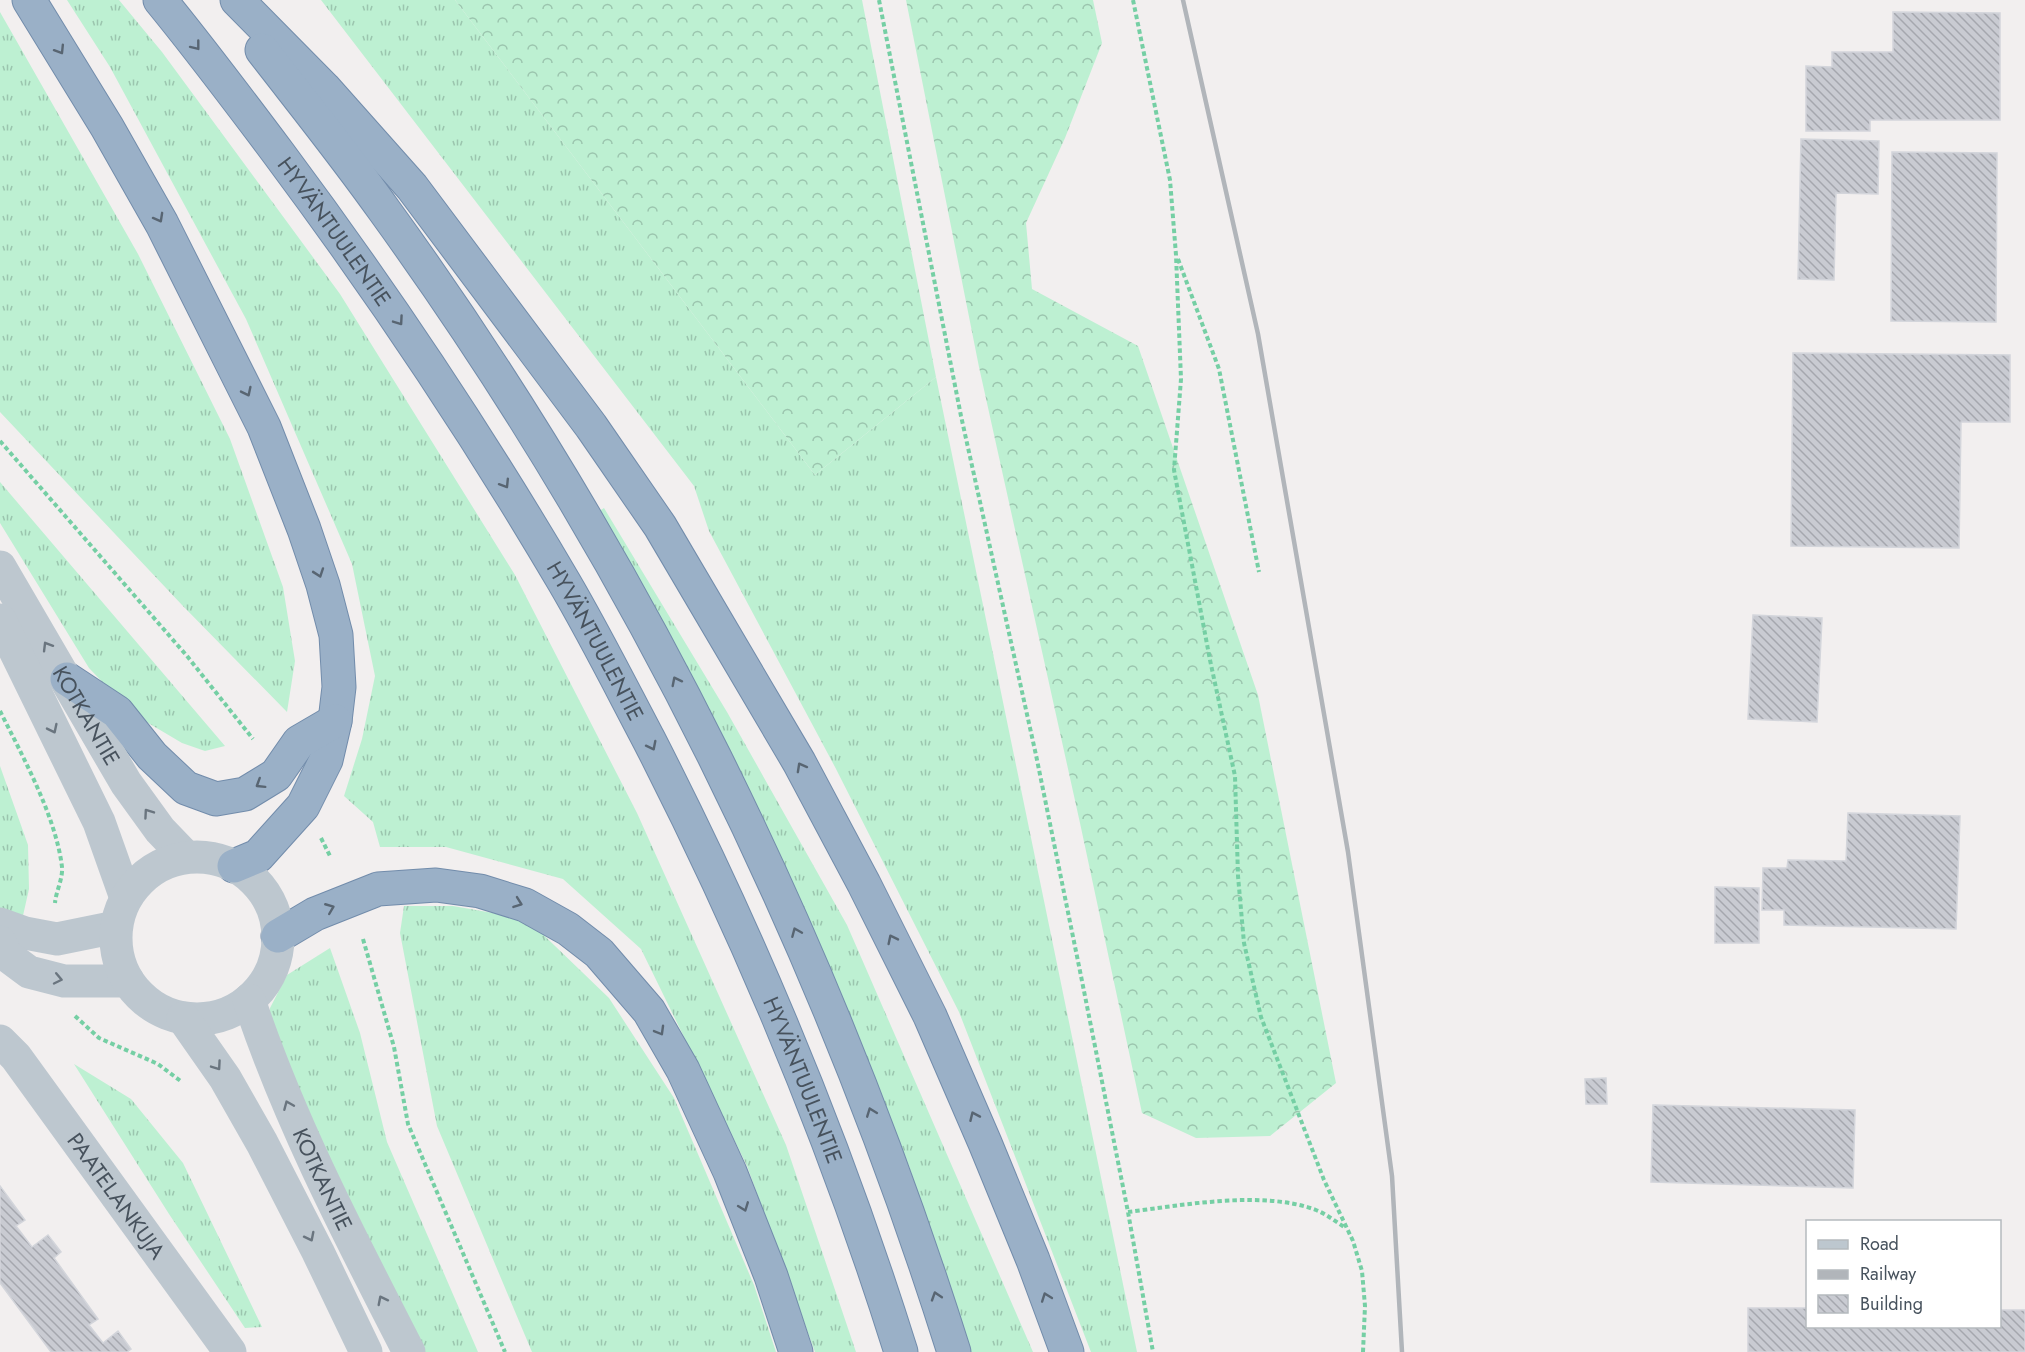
<svg xmlns="http://www.w3.org/2000/svg" width="2025" height="1352" font-family="Jost,sans-serif">
<style>
.grass{fill:url(#grass-tufts)}
.forest{fill:url(#forest-crowns)}
.building{fill:url(#building-back-hatch);stroke:#d3d5db;stroke-width:1.5}
.lines{fill:none;stroke-linecap:round;stroke-linejoin:round}
.trunk-casing{stroke:#728cab;stroke-width:35}
.path{stroke:#75cfa4;stroke-width:4;stroke-dasharray:4.5 3;stroke-linecap:butt}
.minor{stroke:#bdc7cf;stroke-width:33}
.tertiary{stroke:#bdc7cf;stroke-width:33}
.trunk{stroke:#9ab0c7;stroke-width:33}
.rail{stroke:#b1b5ba;stroke-width:4.5}
.oneway{stroke:#586572}
.oneway2{stroke:#6a757f}
.labels{text-anchor:middle;stroke-width:5;stroke-linejoin:round;paint-order:stroke}
.street-label{font-size:22px;fill:#47525d;stroke:#fff}
</style>
<defs>
<pattern id="grass-tufts" width="24" height="20" patternUnits="userSpaceOnUse" patternTransform="scale(1.5)"><rect width="24" height="20" fill="#bdf0d2"/><path d="M3 7l-1-3M5 7V3M7 7l1-3M15 17l-1-3M17 17v-4M19 17l1-3" fill="none" stroke="#9bc5ae"/></pattern>
<pattern id="forest-crowns" width="20" height="18" patternUnits="userSpaceOnUse" patternTransform="scale(1.5)"><rect width="20" height="18" fill="#bdf0d2"/><path d="M2 6a3 3 0 1 1 6 0M12 15a3 3 0 1 1 6 0" fill="none" stroke="#9bc5ae"/></pattern>
<pattern id="building-back-hatch" width="6" height="6" patternUnits="userSpaceOnUse" patternTransform="scale(1.5)"><rect width="6" height="6" fill="#c9cbd2"/><path d="M-1 5l2 2M0 0l6 6M5-1l2 2" fill="none" stroke="#a5a7ae"/></pattern>
</defs>
<rect width="100%" height="100%" fill="#f2efef"/>
<!-- grass -->
<path class="grass" d="M67,0H119L162,52L340,294L515,575L637,813L786,1145L856,1352H815L747,1166L641,949L563,879L446,847H380L373,822L344,796L362,739L375,676L352,564L246,319L110,67Z
M321,0H455L815,475L936,377L1137,1352H1091L959,1012L835,767L709,531L694,486Z
M0,12L138,254L230,439L283,587L295,661L287,712L182,605L0,412Z
M0,482L225,746L205,751L182,743L133,714L89,668L0,523Z
M604,508L727,712L847,925L1033,1352H970L909,1166L816,941L596,513Z
M0,766L28,845L29,889L22,920L0,915Z
M404,906H453L527,919L609,998L674,1098L754,1285L776,1352H532L437,1126L400,933Z
M330,948L360,1033L387,1142L478,1352H417L270,1029V1008L287,975Z
M74,1064L131,1099L183,1163L262,1327L245,1328L169,1214Z"/>
<!-- forest -->
<path class="forest" d="M455,0H862L936,377L815,475Z
M906,0H1093L1102,43L1065,138L1026,223L1032,289L1138,346L1258,695L1336,1083L1270,1136L1196,1138L1142,1113L1080,823L979,367Z"/>
<!-- building -->
<path class="building" d="M1893,12L2000,13V120H1870V131H1806V66L1832,67V52H1893Z
M1801,139L1879,141L1878,194L1836,193L1834,280L1798,279Z
M1892,152L1997,153L1996,322L1891,321Z
M1793,353L2010,355V422H1961L1959,548L1791,546Z
M1753,615L1822,618L1817,722L1748,719Z
M1848,813L1960,816L1956,929L1784,925V910H1762L1763,868H1787L1788,860L1846,861Z
M1715,887L1759,888V943H1715Z
M1606,1078L1607,1104H1586L1585,1079Z
M1653,1105L1855,1110L1853,1188L1651,1182Z
M0,1186L25,1220L16,1226L32,1247L48,1235L61,1252L54,1258L98,1319L89,1325L103,1343L118,1331L131,1349L127,1352H51L0,1283Z
M1748,1308H1808V1326H2000V1310H2025V1352H1748Z"/>
<g class="lines">
<!-- trunk casing -->
<g class="trunk-casing">
<g id="trunk">
<path d="M29,0L107,127L162,224L264,427L304,529L323,585L336,635L339,687L335,721L326,760L303,806L258,856L234,866"/>
<path id="s4" d="M160,0C201,50 240,102 279,154C382,292 477,434 564,582C594,633 621,687 649,740C750,937 835,1141 901,1352"/>
<path d="M237,0L324,88L412,187L591,426L660,526L799,762L864,884L930,1016L985,1143L1033,1260L1067,1352"/>
<path d="M262,50C303,103 345,155 384,210C635,556 826,945 954,1352"/>
<path d="M67,679L117,712L152,756L186,788L216,799L245,794L276,775L299,742L335,721"/>
<path d="M278,936L315,914L378,889L436,885L480,891L525,905L568,929L599,953L649,1011L683,1070L730,1172L771,1276L796,1352"/>
</g>
</g>
<!-- path -->
<path class="path" d="M879,0L961,416L1036,755L1081,976L1128,1212L1153,1352
M1133,0L1170,180L1176,255L1181,379L1174,470L1210,660L1235,776L1238,876L1244,943L1261,1017L1324,1180L1353,1241L1362,1271L1365,1306L1363,1352
M1178,259L1219,369L1259,572
M0,441L187,656L253,739
M0,711C23,757 56,817 62,867C63,879 56,891 55,903
M321,838L331,858
M363,939L394,1047L408,1124L505,1352
M75,1016L99,1038L158,1064L182,1082
M1128,1212C1184,1205 1263,1190 1316,1210C1326,1214 1335,1221 1344,1227"/>
<!-- minor -->
<g class="minor">
<path d="M0,924L25,933L57,939L116,927"/>
<path d="M0,942L6,955L29,972L64,981H128"/>
<path id="s1" d="M0,1041L16,1057L230,1352"/>
</g>
<!-- tertiary -->
<g class="tertiary">
<path id="s2" d="M0,567L126,783L160,830L186,857"/>
<path d="M0,620L99,822L126,898"/>
<circle cx="197" cy="938" r="81"/>
<path id="s3" d="M249,1000C290,1123 350,1237 409,1352"/>
<path d="M183,1018L225,1078L262,1143L318,1252L366,1352"/>
</g>
<!-- trunk -->
<use href="#trunk" class="trunk"/>
<!-- rail -->
<path class="rail" d="M1183,0L1258,334L1348,852L1392,1176L1402,1352"/>
</g>
<!-- one-way arrows -->
<defs><path id="oneway-chevron" d="M-2-3.5L2.5 0L-2 3.5" fill="none" stroke-width="1.6" stroke-linecap="round" stroke-linejoin="round" transform="scale(1.5)"/></defs>
<g class="oneway">
<use href="#oneway-chevron" transform="translate(196 46) rotate(52)"/>
<use href="#oneway-chevron" transform="translate(60 50) rotate(58)"/>
<use href="#oneway-chevron" transform="translate(159 218) rotate(61)"/>
<use href="#oneway-chevron" transform="translate(399 321) rotate(55)"/>
<use href="#oneway-chevron" transform="translate(247 392) rotate(64)"/>
<use href="#oneway-chevron" transform="translate(505 484) rotate(58)"/>
<use href="#oneway-chevron" transform="translate(319 573) rotate(71)"/>
<use href="#oneway-chevron" transform="translate(676 681) rotate(-117)"/>
<use href="#oneway-chevron" transform="translate(652 746) rotate(63)"/>
<use href="#oneway-chevron" transform="translate(801 767) rotate(-119)"/>
<use href="#oneway-chevron" transform="translate(260 784) rotate(148)"/>
<use href="#oneway-chevron" transform="translate(518 903) rotate(20)"/>
<use href="#oneway-chevron" transform="translate(330 908) rotate(-22)"/>
<use href="#oneway-chevron" transform="translate(796 932) rotate(-113)"/>
<use href="#oneway-chevron" transform="translate(892 939) rotate(-116)"/>
<use href="#oneway-chevron" transform="translate(660 1031) rotate(60)"/>
<use href="#oneway-chevron" transform="translate(871 1112) rotate(-111)"/>
<use href="#oneway-chevron" transform="translate(974 1116) rotate(-114)"/>
<use href="#oneway-chevron" transform="translate(744 1207) rotate(69)"/>
<use href="#oneway-chevron" transform="translate(936 1296) rotate(-108)"/>
<use href="#oneway-chevron" transform="translate(1046 1297) rotate(-110)"/>
</g>
<g class="oneway2">
<use href="#oneway-chevron" transform="translate(47 646) rotate(-121)"/>
<use href="#oneway-chevron" transform="translate(53 729) rotate(64)"/>
<use href="#oneway-chevron" transform="translate(148 813) rotate(-125)"/>
<use href="#oneway-chevron" transform="translate(58 979) rotate(12)"/>
<use href="#oneway-chevron" transform="translate(217 1066) rotate(55)"/>
<use href="#oneway-chevron" transform="translate(288 1105) rotate(-113)"/>
<use href="#oneway-chevron" transform="translate(310 1237) rotate(63)"/>
<use href="#oneway-chevron" transform="translate(382 1300) rotate(-117)"/>
</g>
<g class="labels">
<!-- street labels -->
<g class="street-label">
<text dy="8" stroke="none"><textPath href="#s4" startOffset="290">HYVÄNTUULENTIE</textPath></text>
<text dy="8" stroke="none"><textPath href="#s4" startOffset="776">HYVÄNTUULENTIE</textPath></text>
<text dy="8" stroke="none"><textPath href="#s2" startOffset="172">KOTKANTIE</textPath></text>
<text dy="8" stroke="none"><textPath href="#s4" startOffset="1262">HYVÄNTUULENTIE</textPath></text>
<text dy="8" stroke="none"><textPath href="#s3" startOffset="194">KOTKANTIE</textPath></text>
<text dy="8" stroke="none"><textPath href="#s1" startOffset="194">PAATELANKUJA</textPath></text>
</g>
</g>
<!-- legend -->
<rect x="1806" y="1220" width="195" height="108" fill="#ffffff" stroke="#b5babe" stroke-width="1.5"/>
<rect x="1818" y="1240" width="30" height="9" fill="#bdc7cf" stroke="#b5babe" stroke-width="1.5"/>
<text x="1860" y="1250" font-size="18" fill="#47525d">Road</text>
<rect x="1818" y="1270" width="30" height="9" fill="#b1b5ba" stroke="#b5babe" stroke-width="1.5"/>
<text x="1860" y="1280" font-size="18" fill="#47525d">Railway</text>
<rect x="1818" y="1295" width="30" height="18" fill="url(#building-back-hatch)" stroke="#b5babe" stroke-width="1.5"/>
<text x="1860" y="1310" font-size="18" fill="#47525d">Building</text>
</svg>
